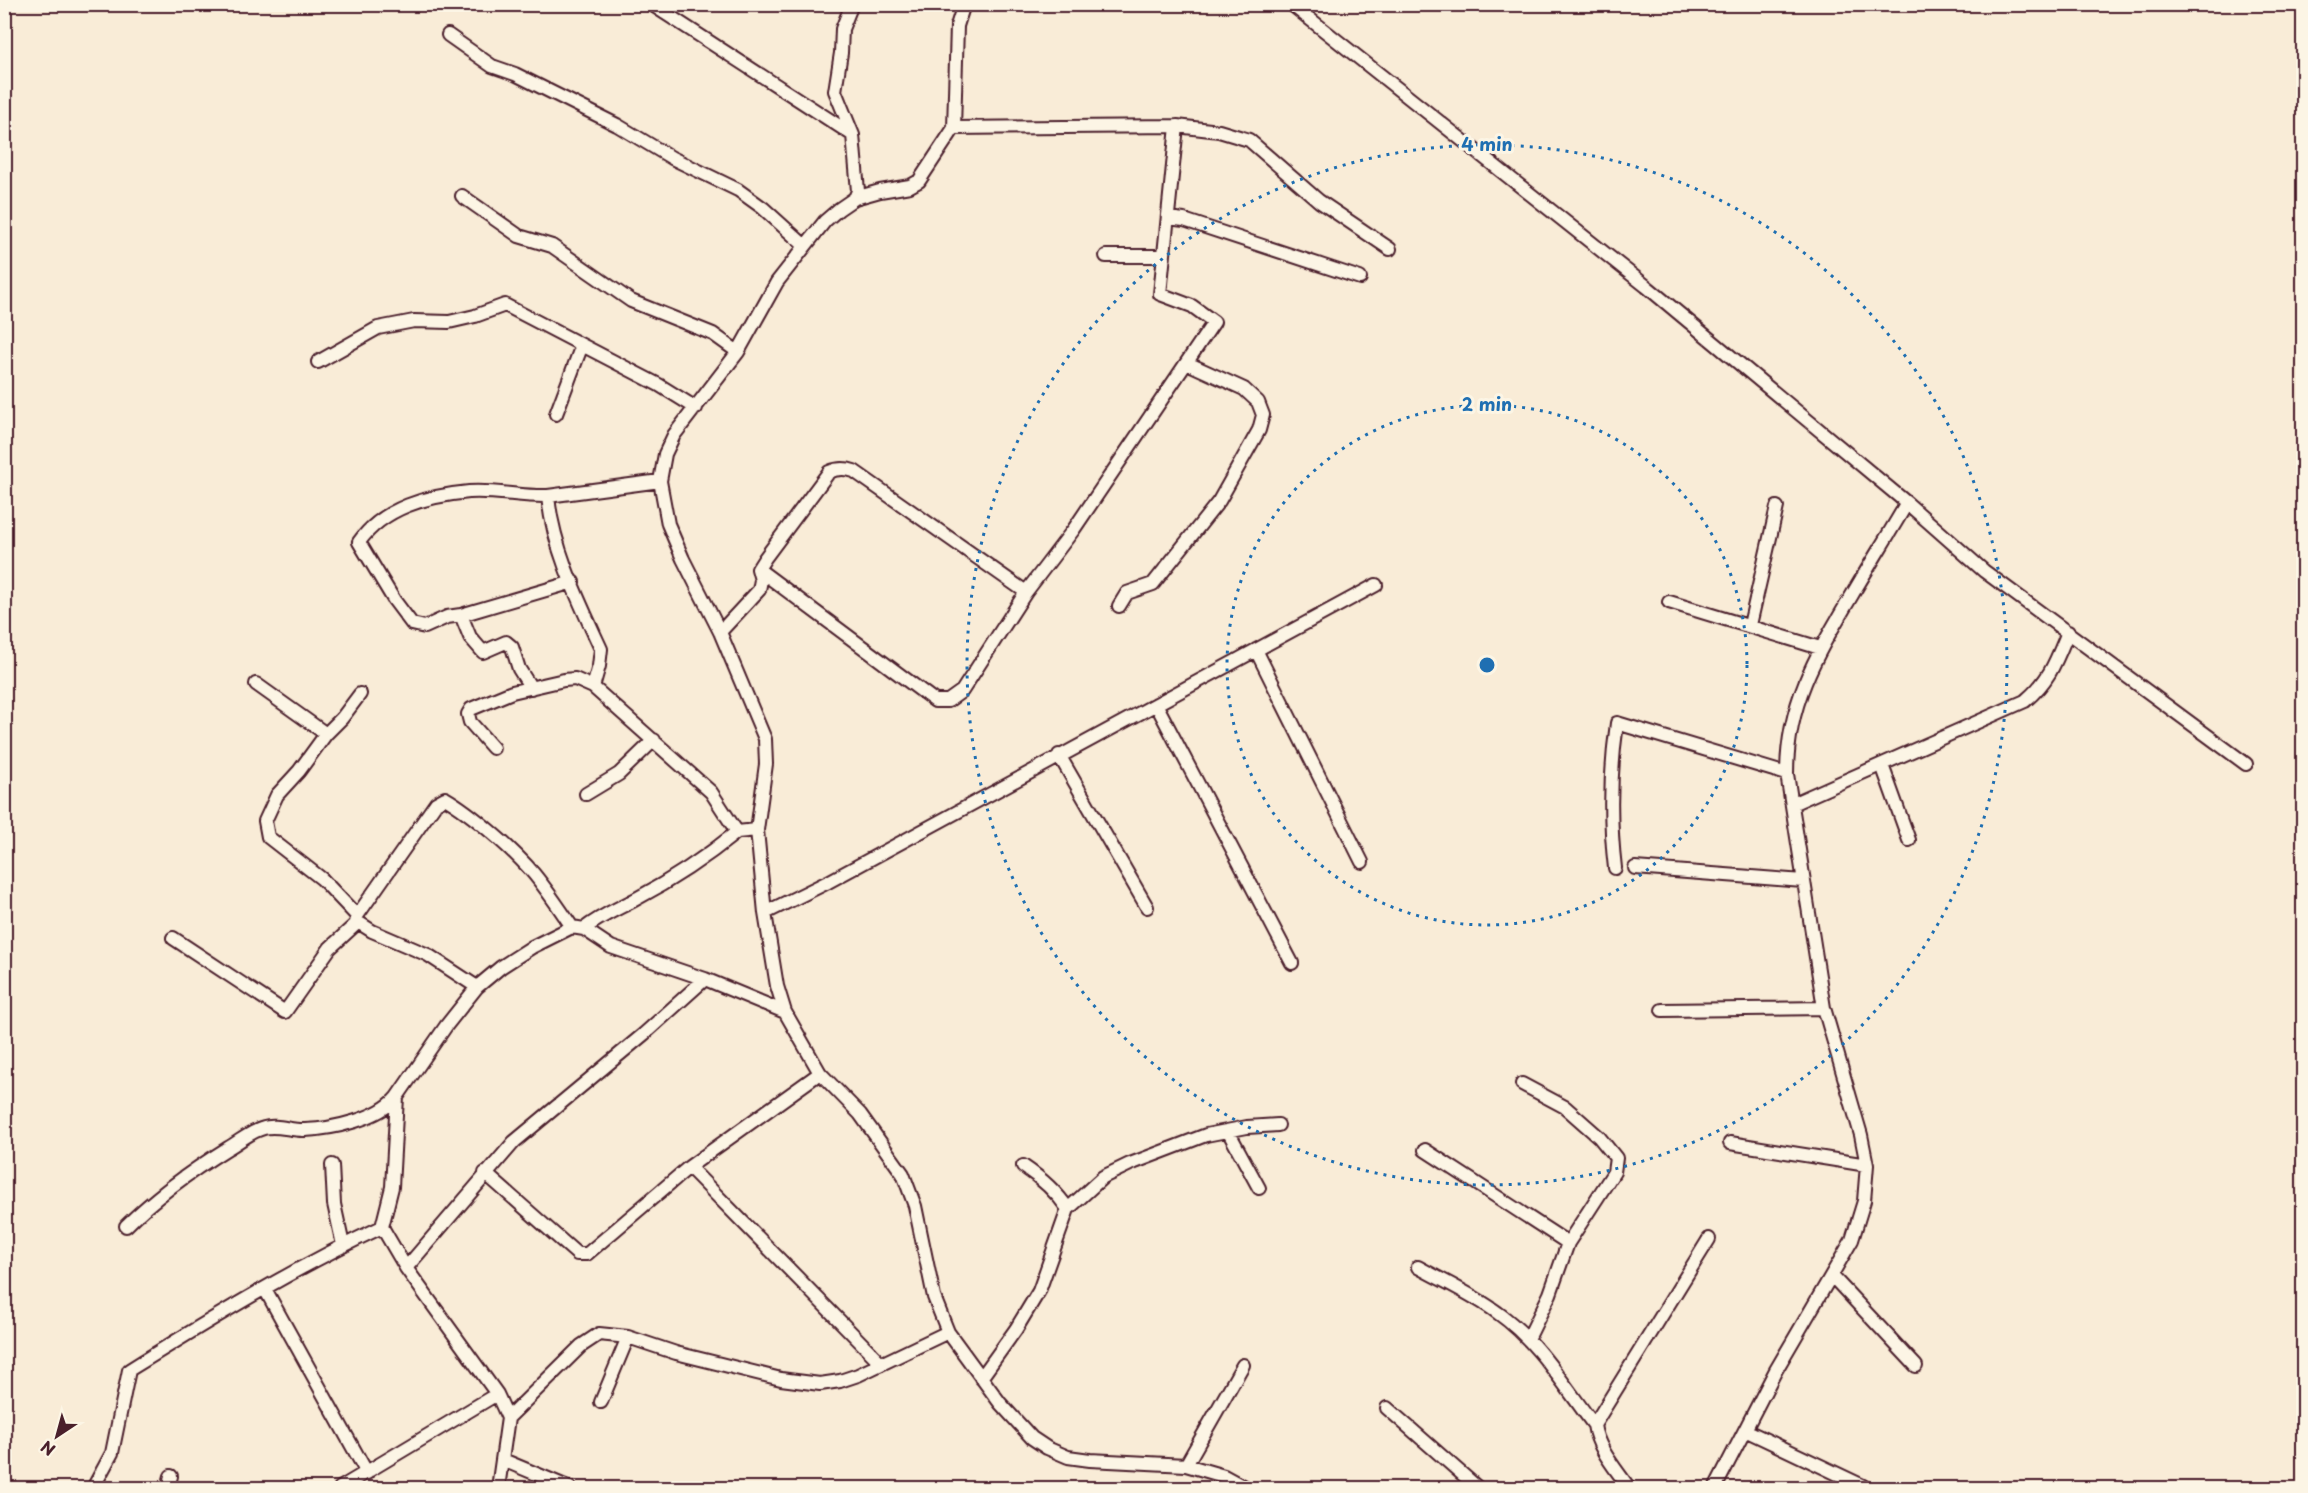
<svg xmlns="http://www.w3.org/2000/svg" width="2308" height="1493" font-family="'Playpen Sans',sans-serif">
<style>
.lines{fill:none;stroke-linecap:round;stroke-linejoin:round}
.minor-casing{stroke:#4a1f2b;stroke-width:16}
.minor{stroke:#fcf5e5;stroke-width:12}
.ring{fill:none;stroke:#1f6fb2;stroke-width:3;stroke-dasharray:3 6}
.centre{fill:#1f6fb2;stroke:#fcf5e5;stroke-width:3}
.ring-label{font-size:18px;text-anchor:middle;font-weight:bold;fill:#1f6fb2;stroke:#fcf5e5;stroke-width:6;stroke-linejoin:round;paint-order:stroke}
</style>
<rect width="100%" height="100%" fill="#f9ecd7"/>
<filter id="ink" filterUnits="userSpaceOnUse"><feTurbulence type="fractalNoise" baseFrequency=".0167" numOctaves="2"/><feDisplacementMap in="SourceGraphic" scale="12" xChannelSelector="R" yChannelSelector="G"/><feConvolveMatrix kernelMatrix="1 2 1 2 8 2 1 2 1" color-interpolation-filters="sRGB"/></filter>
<g filter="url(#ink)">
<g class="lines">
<!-- minor casing -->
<g class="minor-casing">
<path id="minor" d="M651,4L853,135
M852,4L842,29L841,53L835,91L853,135L858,191L855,198
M964,4L957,26L954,128L1177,126L1219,131L1249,140L1319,201L1390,249
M1291,4L1646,286L1907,503L1984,571L2246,764
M448,35L492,66L515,74L617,125L672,158L738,190L763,208L805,246
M954,128L919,181L910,186L880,191L855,198L839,209L825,221L777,282L738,352L674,435L665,454L660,481L668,524L683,559L720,632L765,739L766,764L757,830L765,913L777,986L785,1012L820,1073L860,1114L903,1174L915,1206L934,1297L948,1332L1000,1403L1032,1438L1047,1448L1068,1457L1090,1460L1186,1465L1224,1476L1246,1488
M462,196L519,236L552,246L631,301L713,334L738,352
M1168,218L1184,220L1360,278
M1106,256H1163
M318,362L378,328L414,321L449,322L475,316L505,305L659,385L696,408
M556,414L582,345
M548,496L660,481
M758,569L935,701H948L962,691L1026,592L1074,529L1214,322L1192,306L1160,294L1177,126
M1669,602L1820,648
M1119,606L1127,593L1153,584L1219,501L1259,430L1263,415L1258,402L1244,389L1187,363
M461,615L573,582
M1750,625L1777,507
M720,632L759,590L761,580L758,569L765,558L829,472C838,468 845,468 854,471L1026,592
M1256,650L1362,862
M256,684L326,734
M531,688L519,669L512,647L506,642L483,652L470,637L461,615L447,617L425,627L412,624L394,600L359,542C384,507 427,496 469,492C495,490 522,497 548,496C553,549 579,601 601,649L599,666L593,687
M1156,704L1292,963
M493,748L470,722L468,714L471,709L512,692L564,680L575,679L593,687L711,792L737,832L757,830
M1059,755L1147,907
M1882,765L1909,840
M586,794L619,774L654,740
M1792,804L2025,701C2050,680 2056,661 2068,632
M1615,868C1609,818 1610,772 1617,723L1787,774
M1635,868L1803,881
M765,913L828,882L1376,585
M357,916L322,879L268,837L265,821L277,795L299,771L326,734L342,718L360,694
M356,924H361L372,931L428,955L477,987
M584,929L611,947L705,979L785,1012
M173,938L285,1012L330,948L356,924L357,916L436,803L445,798C471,813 514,850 534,874C547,890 560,909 572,927
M1662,1010L1824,1008
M1522,1084L1565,1107L1599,1137L1616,1158L1614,1172L1568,1243L1550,1294L1528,1339
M1228,1131L1259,1188
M1730,1143L1867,1165
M1425,1150L1568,1243
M332,1165L334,1204L343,1245
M1023,1166C1041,1178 1056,1191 1068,1209
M689,1167L881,1363
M485,1173L577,1254H587L689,1167L820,1073
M126,1226C157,1195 191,1171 228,1148C239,1142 251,1131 264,1128C276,1124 292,1131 305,1130C332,1129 379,1119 397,1097
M1418,1267C1445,1282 1474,1295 1498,1313C1538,1341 1565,1387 1594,1425C1597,1448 1616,1469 1629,1488
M406,1268L514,1142L644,1034L705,979
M1832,1276L1916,1366
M265,1289L367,1473
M981,1378L1016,1329L1039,1291L1068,1209L1103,1177L1130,1164L1206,1135L1247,1127L1278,1125
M601,1402L628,1337
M1387,1408L1478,1488
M508,1418L581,1346L599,1334L628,1337L676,1353L781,1379L820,1384L840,1381L858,1375L948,1332
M1594,1425L1709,1239
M1745,1430L1863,1486
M503,1460L570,1488
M1186,1465L1243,1365
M93,1488L112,1453L129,1370C211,1319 294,1268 382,1227
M168,1488L171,1476
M340,1488L497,1394
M498,1488L508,1418L497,1394L406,1268L382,1227L392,1187L397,1097L446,1026L477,987L501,967L532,947L572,927L584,929C600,916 618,909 636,899C672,880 705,858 737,832
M1715,1488L1776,1370L1852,1240L1864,1201L1867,1165L1861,1135L1824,1008L1787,774C1787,702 1817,654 1852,595C1870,564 1889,534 1907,503"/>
</g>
<!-- minor -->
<use href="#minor" class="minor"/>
</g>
</g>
<!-- distance rings -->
<g class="ring">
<circle cx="1487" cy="665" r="260"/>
<circle cx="1487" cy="665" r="520"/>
</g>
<circle cx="1487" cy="665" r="9" class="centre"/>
<g class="ring-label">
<text x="1487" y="151">4 min</text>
<text x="1487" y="411">2 min</text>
</g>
<!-- margin -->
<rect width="2308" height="1493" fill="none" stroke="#fcf5e5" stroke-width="24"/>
<rect x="12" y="12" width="2284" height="1469" fill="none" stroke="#4a1f2b" stroke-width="2" filter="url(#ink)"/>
<!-- north arrow -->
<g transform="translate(57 1436) rotate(216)" stroke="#fcf5e5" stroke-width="4.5" paint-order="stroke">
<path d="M0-4.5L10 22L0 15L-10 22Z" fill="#4a1f2b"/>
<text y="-9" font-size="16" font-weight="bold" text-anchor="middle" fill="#4a1f2b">N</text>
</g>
</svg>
